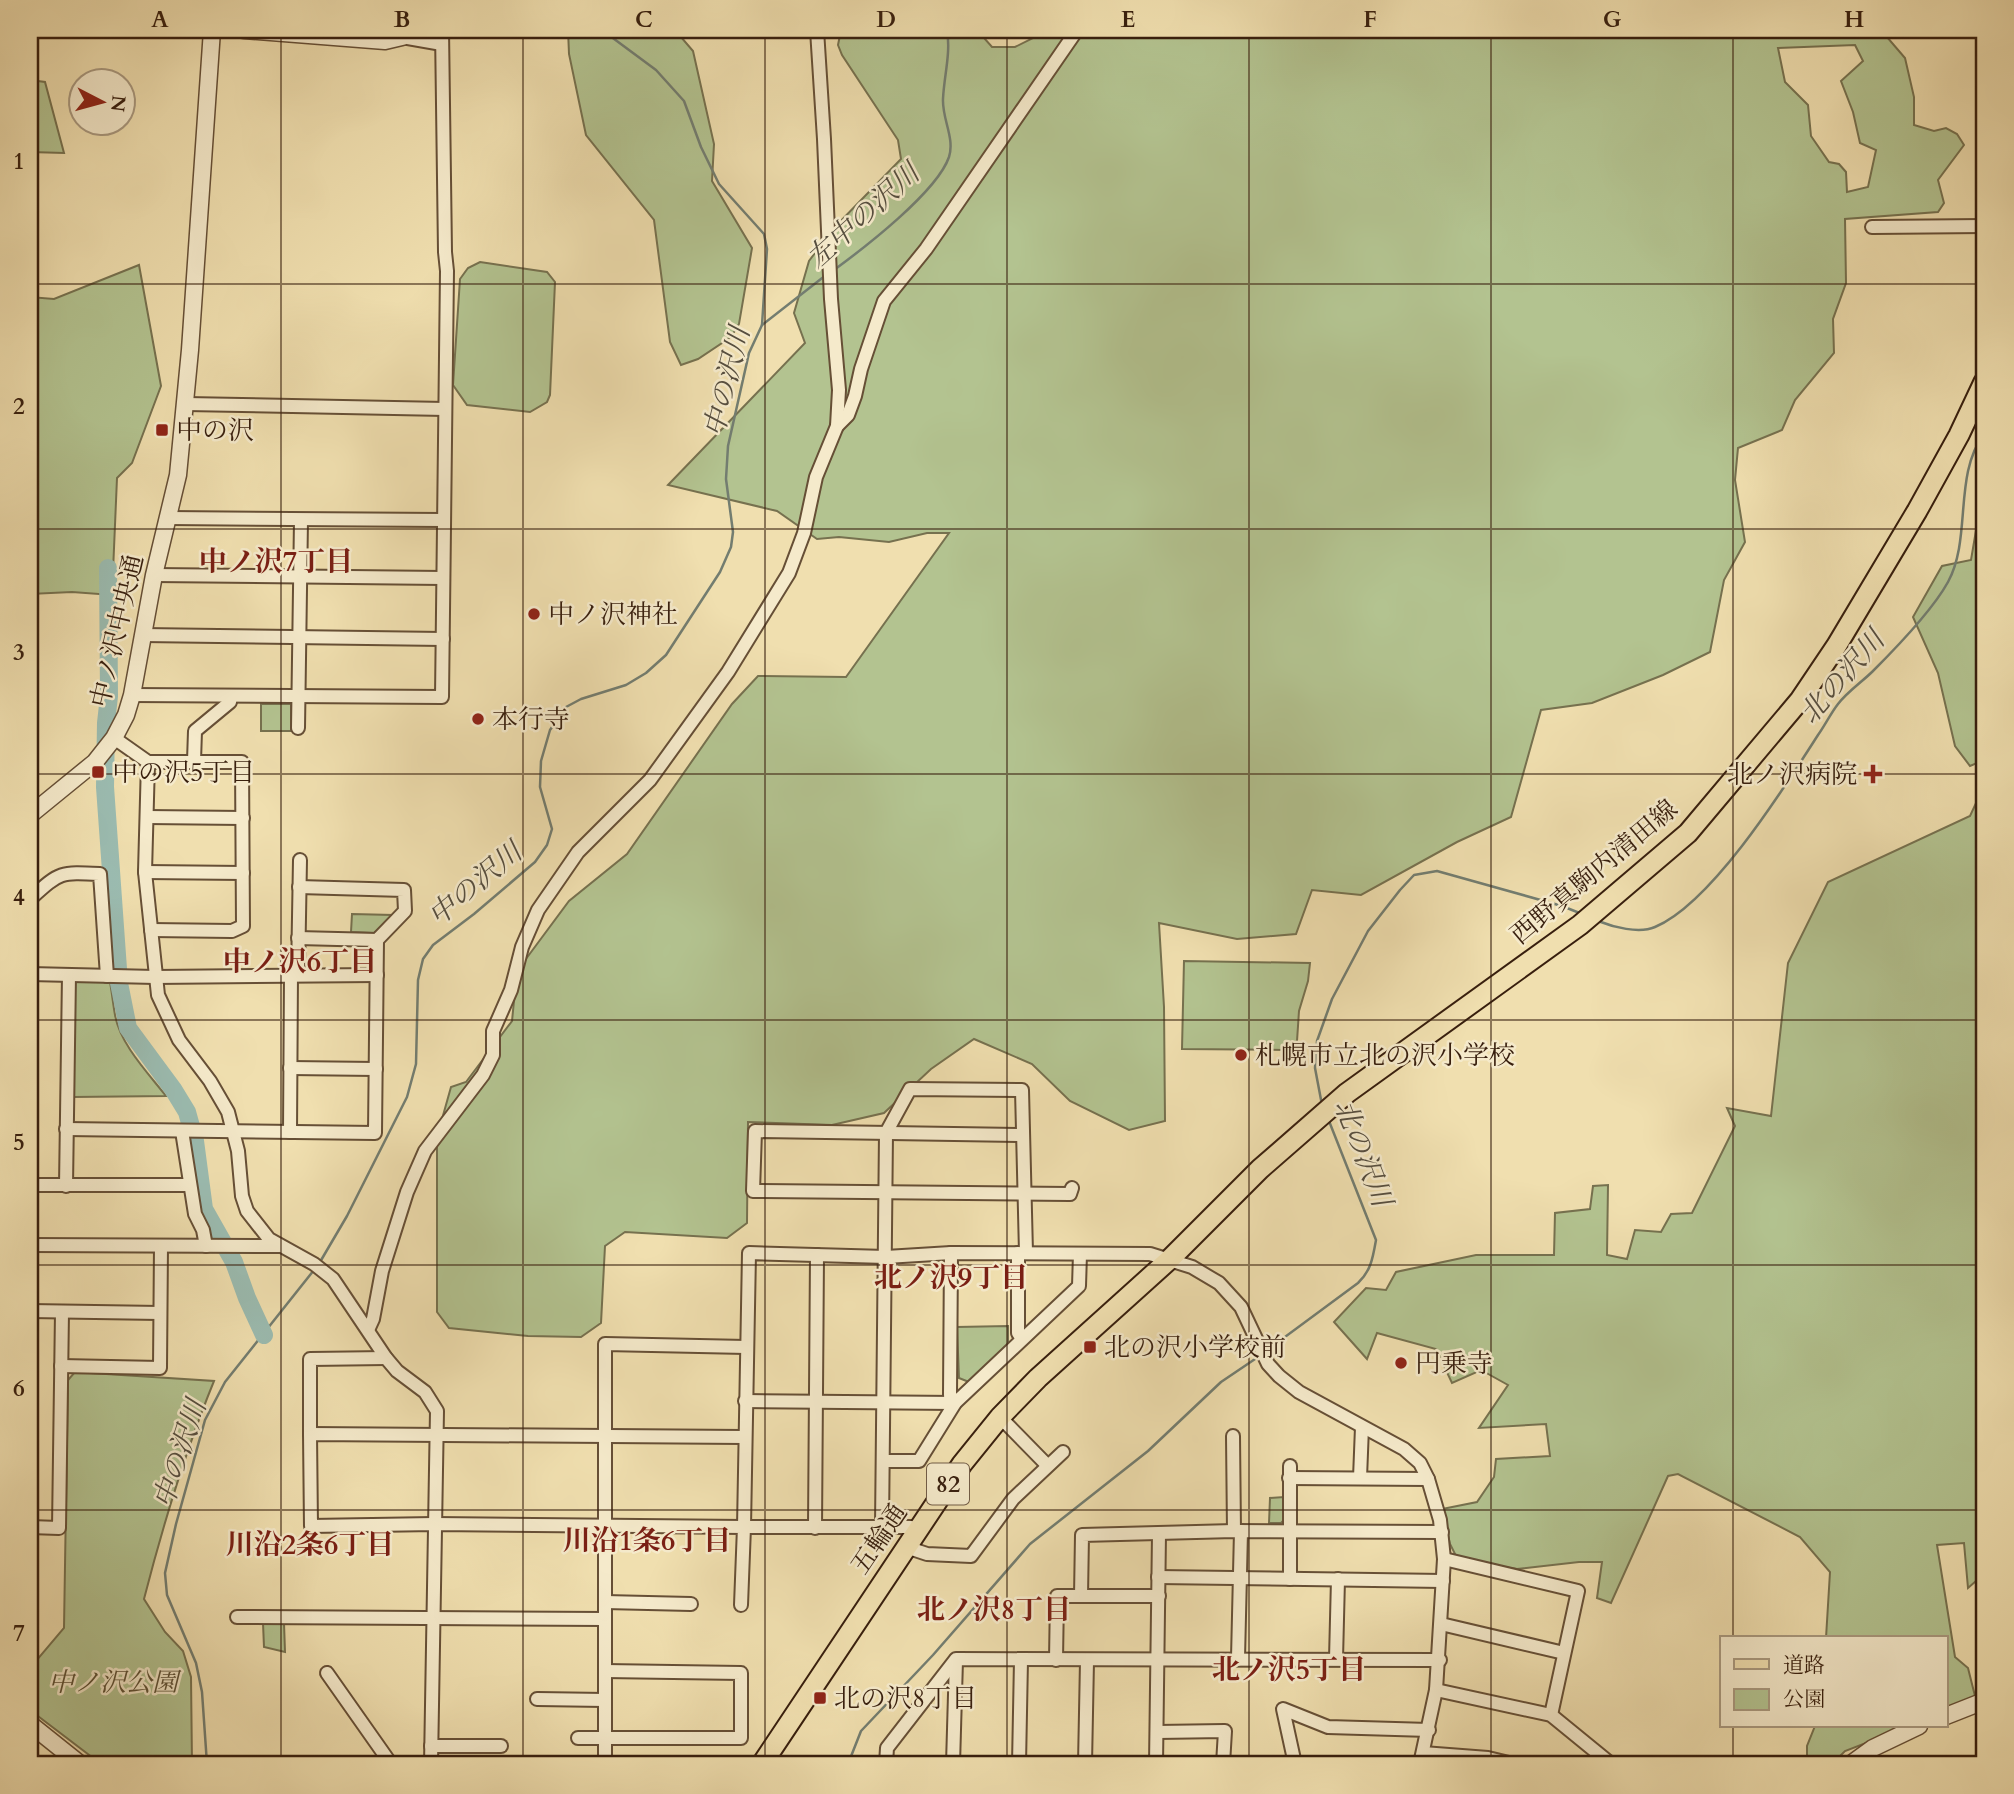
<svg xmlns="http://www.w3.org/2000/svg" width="2014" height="1794" viewBox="0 0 2014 1794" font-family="Cardo,'Noto Serif JP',serif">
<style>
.green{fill:#b3c390;stroke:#76714f;stroke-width:2;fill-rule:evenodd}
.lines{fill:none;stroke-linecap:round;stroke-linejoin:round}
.stream{stroke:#737d70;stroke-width:2.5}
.river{stroke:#9bbcb1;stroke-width:18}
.minor-casing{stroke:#664f36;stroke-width:16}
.tertiary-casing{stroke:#664f36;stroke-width:19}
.primary-casing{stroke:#381f0e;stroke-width:23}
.minor{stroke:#f5eacb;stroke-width:12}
.tertiary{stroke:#f5eacb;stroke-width:16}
.primary{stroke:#f0dfaf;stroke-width:19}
.grid{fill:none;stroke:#381f0e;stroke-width:2;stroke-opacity:0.55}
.poi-dot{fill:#8f2418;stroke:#f5eacb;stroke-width:2.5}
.labels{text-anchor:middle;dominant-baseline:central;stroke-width:5;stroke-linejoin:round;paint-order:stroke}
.shield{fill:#f5eacb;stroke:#715c47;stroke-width:2}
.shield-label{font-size:24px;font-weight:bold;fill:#381f0e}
.poi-label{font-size:26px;fill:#381f0e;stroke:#f5eacb;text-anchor:start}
.street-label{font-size:26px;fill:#381f0e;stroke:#f5eacb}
.park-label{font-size:26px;font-style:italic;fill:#5d5035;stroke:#f5eacb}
.water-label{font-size:28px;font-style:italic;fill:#564e3f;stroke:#f5eacb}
.neighbourhood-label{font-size:28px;font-weight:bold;fill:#7a1f14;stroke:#f5eacb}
.neatline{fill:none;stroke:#381f0e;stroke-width:2.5}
.grid-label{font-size:23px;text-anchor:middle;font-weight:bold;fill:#381f0e}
</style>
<rect width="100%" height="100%" fill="#f0dfaf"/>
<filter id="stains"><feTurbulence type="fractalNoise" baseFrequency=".00286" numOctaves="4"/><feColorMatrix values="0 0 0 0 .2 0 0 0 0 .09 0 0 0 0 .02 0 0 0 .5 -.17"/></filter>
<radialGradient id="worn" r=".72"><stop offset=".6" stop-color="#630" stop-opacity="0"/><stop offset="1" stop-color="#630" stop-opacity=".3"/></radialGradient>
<g class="green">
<path d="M568 30H675L693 51 714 144 712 181 752 248 739 324 731 337 698 359 681 365 670 342 654 220 586 135 569 54Z"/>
<path d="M841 30H977L992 47H1015L1049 30H1881L1905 58 1914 97V125L1934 131 1946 128 1957 134 1964 145 1938 180 1944 203 1938 212 1845 219 1846 283 1833 319 1834 353 1795 400 1782 430 1738 448 1735 480 1745 542 1724 580 1710 652 1663 675 1592 703 1541 710 1511 817 1457 842 1361 895 1312 890 1296 934 1237 939 1159 923 1164 1007 1165 1121 1129 1130 1070 1101 1032 1064 974 1039 931 1069 884 1113 832 1125 748 1122 747 1223 727 1238 625 1232 605 1246 601 1323 581 1337 528 1336 449 1328 437 1312V1137L451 1087 466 1082 512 1021 517 971 569 901 627 854 732 704 758 676 846 677 949 533H927L889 542 839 537 817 539 777 511 668 485 805 343 794 313 809 261 833 229 901 159 898 140 842 55 838 45ZM1855 45 1863 61 1841 81 1853 112 1860 143 1876 150 1868 187 1847 192 1846 172 1839 164 1829 162 1811 136 1808 105 1785 82 1778 48Z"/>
<path d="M30 80 45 82 64 153 30 152Z"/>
<path d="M480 262 547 272 555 282 550 395 547 402 530 412 467 405 453 385 460 279 468 268Z"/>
<path d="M139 265 161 386 132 463 117 478 112 595 72 592 30 594V297L54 299Z"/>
<path d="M1984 483V760L1970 766 1955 746 1938 673 1913 617 1942 566 1971 560Z"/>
<rect x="261" y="704" width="30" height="27"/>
<path d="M1984 786V1574L1968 1588 1964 1543 1937 1545 1955 1657 1968 1668 1976 1700 1946 1711V1638H1826L1830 1572 1800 1537 1678 1474 1668 1476 1611 1603 1597 1598 1602 1562H1579L1517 1569 1458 1560 1450 1544 1442 1509 1477 1502 1494 1477 1496 1459 1550 1456 1546 1424 1479 1428 1508 1385 1481 1370 1452 1383 1436 1349 1377 1333 1367 1359 1334 1322 1366 1288 1386 1290 1396 1272 1476 1255H1554L1555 1213 1590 1209 1593 1186 1608 1185 1607 1255 1627 1259 1635 1230 1661 1232 1671 1214 1692 1213 1735 1126 1727 1108 1771 1116 1788 963 1828 882 1970 816Z"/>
<path d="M352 914 392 915 374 933 351 932Z"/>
<path d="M1184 961 1310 963 1308 981 1299 1011 1297 1041 1285 1050 1182 1049Z"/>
<path d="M74 980 110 982C112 993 113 1004 115 1015 120 1044 148 1073 166 1096L73 1097Z"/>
<path d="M1008 1326V1345L969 1382 959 1378 957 1327Z"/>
<path d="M75 1372 214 1381C185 1452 163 1525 144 1599L165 1632 183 1651 191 1677 192 1764H101L30 1710V1668L64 1628 68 1380Z"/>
<path d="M1284 1497V1520L1281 1523H1269L1270 1498Z"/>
<path d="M263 1623H284L285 1652 264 1647Z"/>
<path d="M1815 1726H1910L1845 1751 1832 1764H1807V1746Z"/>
</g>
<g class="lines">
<g class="stream">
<path d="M834 270C864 248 937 192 949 157 955 138 942 119 943 99 944 76 951 53 947 30"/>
<path d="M762 325 826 275"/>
<path d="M1598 921C1613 927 1639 934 1655 927 1712 903 1784 788 1818 735 1825 725 1831 713 1838 704 1848 691 1862 682 1873 671 1897 647 1932 611 1948 582 1972 538 1953 475 1984 434"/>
<path d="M1322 1105 1315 1068 1317 1041 1332 999 1368 931 1400 890 1414 875 1437 871 1562 906 1582 914"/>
<path d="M320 1262 347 1216 407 1097 416 1064 418 980 423 959 433 945 474 914 535 862 547 845 552 829 540 787 541 761 550 730 566 707 581 699 626 685 646 673 666 655 720 572 731 547 733 532 726 479 728 446 749 353 762 325 767 249 764 234 719 184 701 147 684 101 656 70 602 30"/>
<path d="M1266 1351 1358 1283C1371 1271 1373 1257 1376 1240L1329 1121"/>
<path d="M207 1764 202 1692 196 1663 167 1595 165 1573 176 1524 205 1420 225 1382 314 1270"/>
<path d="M848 1764 861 1731 933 1655 1030 1544 1148 1451 1221 1382 1261 1355"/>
</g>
<path class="river" d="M108 568 109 696 106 723 105 787 119 983 128 1028 173 1089 187 1112 195 1141 204 1209 234 1262 247 1298 264 1335"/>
<g class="minor-casing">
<g id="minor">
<path d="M402 37 442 44"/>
<path d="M1872 227 1984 226"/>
<path d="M186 404 445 409"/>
<path d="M837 426 848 415 855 396 861 369 884 301 926 249 1077 30"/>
<path d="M168 518 443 520"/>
<path d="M154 575 443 578"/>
<path d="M143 635 443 639"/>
<path d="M132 695 442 697 447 271 445 252 442 30"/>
<path d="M298 728 301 520"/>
<path d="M114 738 148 762 145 872 158 995 179 1040 210 1081 228 1112 238 1151 242 1196 247 1211 269 1239 314 1264 333 1279 386 1358 397 1371 425 1392 437 1411 431 1764"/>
<path d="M194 761 195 731 230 702 231 696"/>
<path d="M148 762H242L243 926 232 931 151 930"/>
<path d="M147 817 243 818"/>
<path d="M145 872 243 873"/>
<path d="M30 899C60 872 59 872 100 874L107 976"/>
<path d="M298 938 377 940 405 911 404 890 299 887"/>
<path d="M30 974 155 977 377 975"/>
<path d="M298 974 300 860"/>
<path d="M290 1068 376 1069"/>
<path d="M66 1129 375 1133 377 940"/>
<path d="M182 1131 195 1214 203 1230 206 1246"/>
<path d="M290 1132 291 974"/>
<path d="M1023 1135 755 1131 753 1191 1070 1194 1072 1188"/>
<path d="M30 1185H190"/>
<path d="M66 1186 69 975"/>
<path d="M30 1245 279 1246"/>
<path d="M1018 1253V1333L1022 1339"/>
<path d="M30 1311 160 1313"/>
<path d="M368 1330 373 1319 382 1271 407 1192 425 1151 483 1075 493 1055V1031L511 990 522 947 538 910 578 852 650 780 728 672 789 573 804 533 816 477 837 426 839 390 831 299 824 139 817 30"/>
<path d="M61 1366 160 1368 161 1246"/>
<path d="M745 1401 955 1403 950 1395 951 1253"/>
<path d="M1000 1417 1047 1465"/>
<path d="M310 1434V1359L386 1358"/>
<path d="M1233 1436 1234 1531"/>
<path d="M883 1461H919L955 1403 1079 1286 1080 1254"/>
<path d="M1290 1466V1579"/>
<path d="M1289 1478 1428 1479"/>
<path d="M1360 1478 1362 1427"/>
<path d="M30 1527 59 1528 62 1312"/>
<path d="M882 1527 886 1133 910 1089 1022 1090 1026 1253"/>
<path d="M815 1528 817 1255"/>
<path d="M917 1531 911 1527H744L749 1253 886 1257 951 1253 1150 1254 1192 1267 1219 1283 1241 1307 1268 1364 1279 1376 1299 1392 1404 1449 1420 1463 1428 1479 1440 1520 1444 1559 1436 1690 1420 1764"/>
<path d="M906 1547 927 1554 971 1556 1013 1499 1063 1452"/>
<path d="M1444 1559 1578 1591 1551 1715"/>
<path d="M1158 1577 1443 1581"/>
<path d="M1081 1596 1082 1535 1234 1531 1442 1532"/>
<path d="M605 1602 691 1604"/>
<path d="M741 1605 744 1527 434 1524 311 1526 310 1434 744 1437"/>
<path d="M237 1617 605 1619"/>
<path d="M1441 1624 1564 1653"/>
<path d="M1238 1658 1241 1531"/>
<path d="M1336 1659 1338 1579"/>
<path d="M1056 1660 1057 1596H1159"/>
<path d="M327 1673 391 1764"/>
<path d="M1436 1690 1551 1715 1611 1764"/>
<path d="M537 1699 605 1700"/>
<path d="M1157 1732 1225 1731 1223 1764"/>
<path d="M578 1738H741V1673L605 1671"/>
<path d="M431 1746H501"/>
<path d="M1423 1753 1488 1758 1513 1764"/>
<path d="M605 1764V1344L746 1347"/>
<path d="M886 1764 887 1748 956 1659 1440 1660"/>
<path d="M953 1764 956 1660"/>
<path d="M1019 1764 1021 1660"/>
<path d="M1085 1764 1087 1661"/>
<path d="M1156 1764 1159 1534"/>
<path d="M1295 1764 1283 1709 1328 1727 1429 1730"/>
</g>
</g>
<g class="tertiary-casing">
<g id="tertiary">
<path d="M244 30 385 41 402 37 405 30"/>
<path d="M30 815 95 762 114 738 126 715 132 695 154 575 178 475 190 350 212 30"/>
<path d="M1946 1716 1984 1701"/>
<path d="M30 1724 80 1764"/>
<path d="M1851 1764 1873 1748 1919 1726"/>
</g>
</g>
<g class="primary-casing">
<path id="primary" d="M762 1764 962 1464 1000 1417 1038 1378 1170 1259 1260 1169 1347 1093 1580 925 1688 833 1800 700 1837 645 1917 511 1959 435 1984 382"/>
</g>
<use href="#minor" class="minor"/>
<use href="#tertiary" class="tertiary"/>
<use href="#primary" class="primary"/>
</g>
<path class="grid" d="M281 30V1764M523 30V1764M765 30V1764M1007 30V1764M1249 30V1764M1491 30V1764M1733 30V1638M30 284H1984M30 529H1984M30 774H1984M30 1020H1984M30 1265H1984M30 1510H1984M1733 1726V1764"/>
<g class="poi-dot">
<rect x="155" y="423" width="14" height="14" rx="3.5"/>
<circle cx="534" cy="614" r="7"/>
<circle cx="478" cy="719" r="7"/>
<rect x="91" y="765" width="14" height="14" rx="3.5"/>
<path d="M1869.5 763.5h7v7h7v7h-7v7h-7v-7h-7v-7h7z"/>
<circle cx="1241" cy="1055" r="7"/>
<rect x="1083" y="1340" width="14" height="14" rx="3.5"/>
<circle cx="1401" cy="1363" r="7"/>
<rect x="813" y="1691" width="14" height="14" rx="3.5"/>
</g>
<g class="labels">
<rect class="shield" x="927" y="1463.5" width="42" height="41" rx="5"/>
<g class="shield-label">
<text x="948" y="1484">82</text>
</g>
<g class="poi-label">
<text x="176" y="430">中の沢</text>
<text x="548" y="614">中ノ沢神社</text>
<text x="492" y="719">本行寺</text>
<text x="112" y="772">中の沢5丁目</text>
<text x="1857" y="774" text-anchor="end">北ノ沢病院</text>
<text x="1255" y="1055">札幌市立北の沢小学校</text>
<text x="1104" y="1347">北の沢小学校前</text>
<text x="1415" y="1363">円乗寺</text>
<text x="834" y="1698">北の沢8丁目</text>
</g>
<g class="street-label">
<text transform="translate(117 631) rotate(-77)">中ノ沢中央通</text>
<text transform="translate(1594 872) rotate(-40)">西野真駒内清田線</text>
<text transform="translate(879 1539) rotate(-56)">五輪通</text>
</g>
<g class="park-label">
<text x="113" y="1682">中ノ沢公園</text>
</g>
<g class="water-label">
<text transform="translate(863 216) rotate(-42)">左中の沢川</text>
<text transform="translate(727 382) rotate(-76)">中の沢川</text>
<text transform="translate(1842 677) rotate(-49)">北の沢川</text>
<text transform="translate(475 884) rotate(-40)">中の沢川</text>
<text transform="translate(1363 1153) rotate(69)">北の沢川</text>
<text transform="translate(180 1454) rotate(-72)">中の沢川</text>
</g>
<g class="neighbourhood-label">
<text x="276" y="562">中ノ沢7丁目</text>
<text x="300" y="962">中ノ沢6丁目</text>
<text x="951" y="1278">北ノ沢9丁目</text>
<text x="647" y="1541">川沿1条6丁目</text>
<text x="310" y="1545">川沿2条6丁目</text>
<text x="994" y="1610">北ノ沢8丁目</text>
<text x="1289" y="1670">北ノ沢5丁目</text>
</g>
</g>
<rect width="2014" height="1794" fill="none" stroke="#f0dfaf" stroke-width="77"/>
<rect x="1720" y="1636" width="228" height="91" fill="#f5eacb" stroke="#a9997f" stroke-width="2"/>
<rect x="1734" y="1659" width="35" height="10" fill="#f0dfaf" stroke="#a9997f" stroke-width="2"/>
<text x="1783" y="1672" font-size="21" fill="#381f0e">道路</text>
<rect x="1734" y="1689" width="35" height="21" fill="#b3c390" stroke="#a9997f" stroke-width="2"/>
<text x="1783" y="1706" font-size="21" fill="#381f0e">公園</text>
<g transform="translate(102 102) rotate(96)"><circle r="33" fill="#f5eacb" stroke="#a9997f" stroke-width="2"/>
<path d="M0-5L12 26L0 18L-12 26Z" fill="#8f2418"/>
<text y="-10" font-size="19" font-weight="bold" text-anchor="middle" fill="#381f0e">N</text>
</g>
<rect x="38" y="38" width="1938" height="1718" class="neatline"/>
<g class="grid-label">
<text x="160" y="27">A</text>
<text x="402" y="27">B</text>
<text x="644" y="27">C</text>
<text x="886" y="27">D</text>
<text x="1128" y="27">E</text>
<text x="1370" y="27">F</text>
<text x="1612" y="27">G</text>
<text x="1854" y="27">H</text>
<text x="19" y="169">1</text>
<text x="19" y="414">2</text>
<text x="19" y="660">3</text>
<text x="19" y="905">4</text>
<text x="19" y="1150">5</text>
<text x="19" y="1396">6</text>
<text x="19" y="1641">7</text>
</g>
<rect width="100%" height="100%" filter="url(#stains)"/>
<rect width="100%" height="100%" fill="url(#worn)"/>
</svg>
